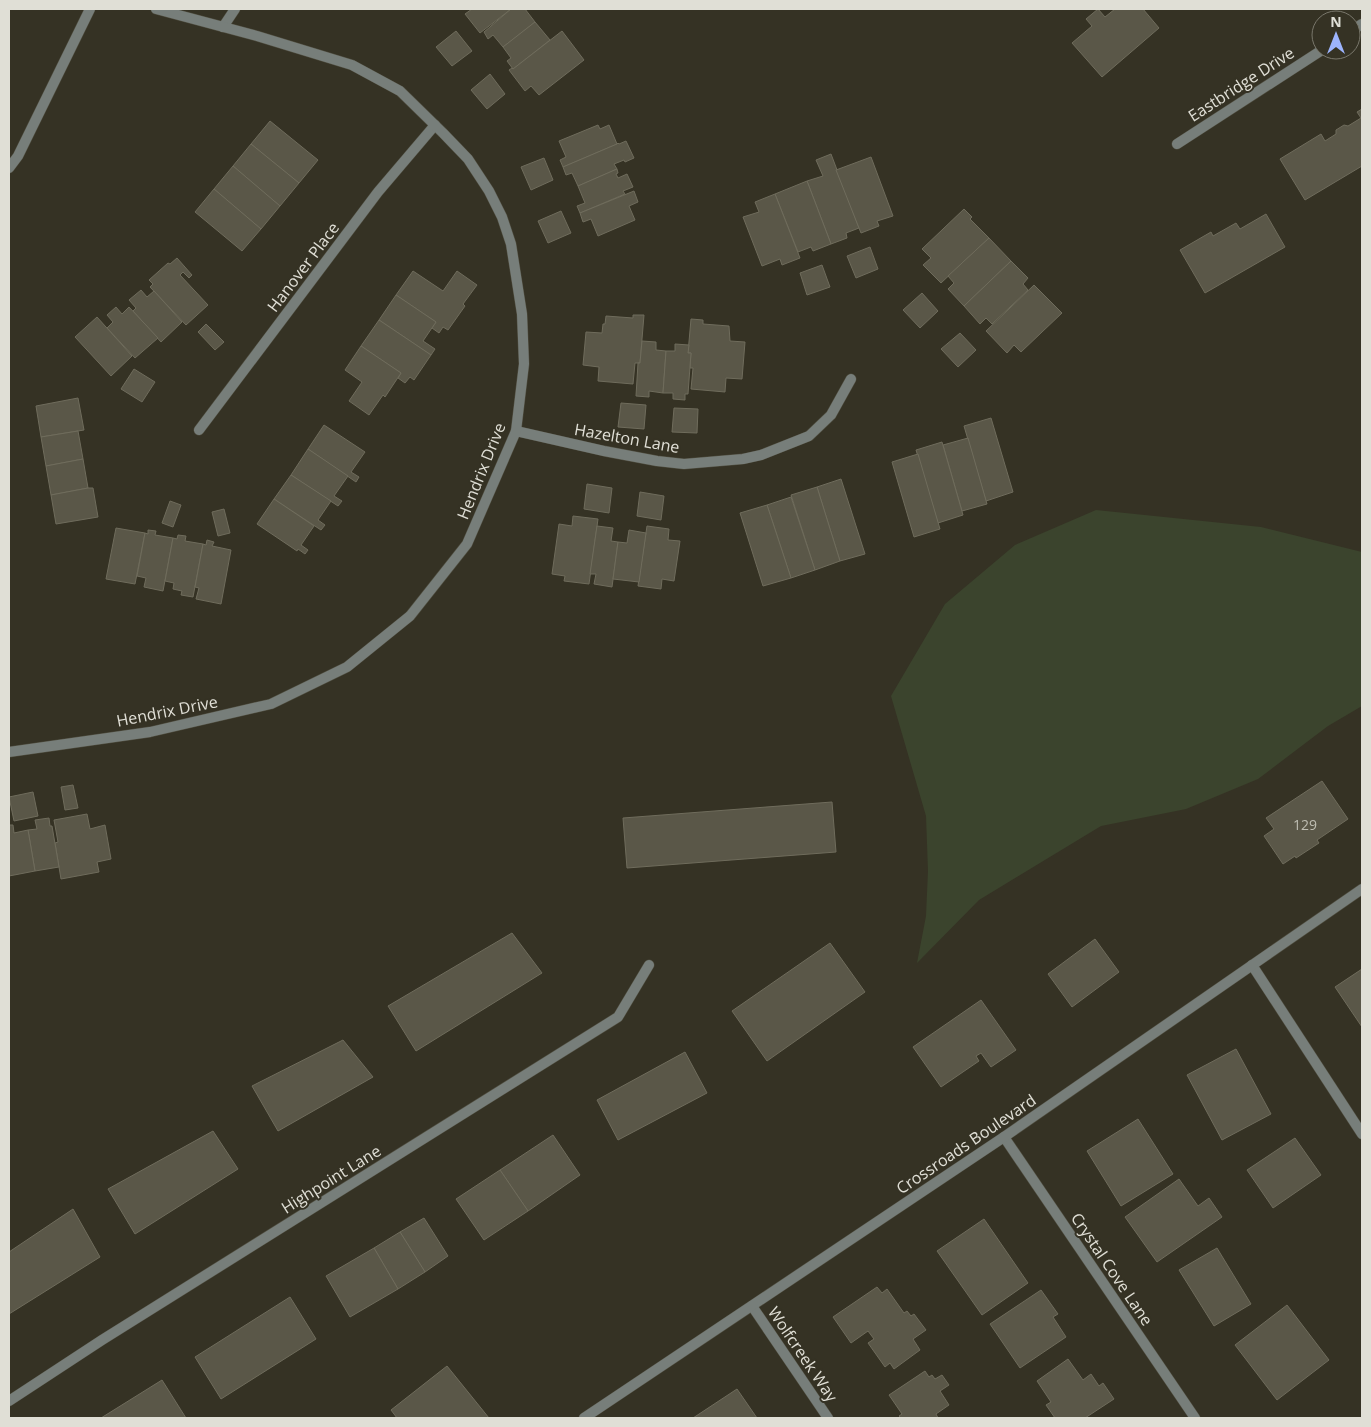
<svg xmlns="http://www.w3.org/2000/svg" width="1371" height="1427" viewBox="0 0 1371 1427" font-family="'Open Sans',sans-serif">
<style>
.green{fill:#3b442d}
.building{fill:#5a5748;stroke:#6f6c5c}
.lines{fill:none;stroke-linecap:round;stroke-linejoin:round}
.minor-casing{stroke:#504e40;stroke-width:11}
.minor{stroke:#777e7a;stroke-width:10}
.labels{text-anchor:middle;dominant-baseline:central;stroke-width:4;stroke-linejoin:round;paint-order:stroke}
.number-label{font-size:14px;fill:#bebdb2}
.street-label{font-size:16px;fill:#e0dfd6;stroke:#353224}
</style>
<rect width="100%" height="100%" fill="#353224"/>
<path class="green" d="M1096 510 1261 527 1362 552V706L1328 726 1258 779 1186 809 1101 826 979 900 917 963 926 916 928 871 926 816 891 696 945 604 1015 545Z"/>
<g class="building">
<path d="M472 9H511L480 33 465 14Z"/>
<path d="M511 9H525L535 22 503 47 493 35 488 39 484 32Z"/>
<path d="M1098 9 1105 17 1115 9H1143L1159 28 1102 77 1072 43 1092 26 1086 19Z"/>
<path d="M535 22 550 40 513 69 507 61 511 58 503 47Z"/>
<path d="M456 31 472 51 452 66 436 47Z"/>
<path d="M562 31 584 60 539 95 531 86 525 91 509 70 512 68 513 69Z"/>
<path d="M490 74 505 94 487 109 471 90Z"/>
<path d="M1362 109V166L1305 200 1280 159 1321 134 1325 141 1336 134V130L1344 125 1348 126 1361 118 1357 112Z"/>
<path d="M270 121 318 160 299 183 251 144Z"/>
<path d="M598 125 600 129 609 125 617 144 563 167 560 160 566 157 559 141Z"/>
<path d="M626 141 634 158 625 162 624 160 614 164 617 169 578 186 572 173 566 175 563 167 617 144 618 143 619 144Z"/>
<path d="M251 144 299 183 280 206 233 166Z"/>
<path d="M831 154 859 228 846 233 847 238 831 244 807 181 823 176 816 160Z"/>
<path d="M871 157 893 216 877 221 879 226 861 233 836 170Z"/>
<path d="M544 158 553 180 531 190 521 167Z"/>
<path d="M233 166 280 206 261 229 214 189Z"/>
<path d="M617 169 618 173 616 174 618 178 627 174 633 187 623 191 625 194 580 213 577 206 585 203 578 186Z"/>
<path d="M807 181 831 244 813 251 811 247 798 252 775 194Z"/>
<path d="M214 189 261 229 242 251 195 212Z"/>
<path d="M634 191 638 202 629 206 635 220 598 236 591 219 583 222 580 213Z"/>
<path d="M775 194 800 258 782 265 780 259 762 266 743 217 759 212 755 202Z"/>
<path d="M964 209 972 217 970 219 989 238 941 283 923 265 931 258 922 249Z"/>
<path d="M561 211 571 233 548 243 538 221Z"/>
<path d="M1266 214 1285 247 1205 293 1180 250 1211 232 1213 236 1236 223 1240 229Z"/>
<path d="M989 238 1011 261 964 306 948 289 954 283 948 276Z"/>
<path d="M870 247 878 269 856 278 847 256Z"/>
<path d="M177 258 192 275 189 278 183 272 180 275 208 305 186 325 150 287 153 284 149 280 168 263 170 264Z"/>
<path d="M1011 261 1028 278 1023 284 1028 290 992 324 986 318 980 324 964 306Z"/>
<path d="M822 265 830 287 807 295 800 273Z"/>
<path d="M413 271 443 291 457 271 477 285 463 304 465 306 448 330 443 327 439 333 432 328 436 322 396 295Z"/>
<path d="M1034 285 1062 313 1021 352 1014 345 1007 353 986 331Z"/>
<path d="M141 290 147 297 154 291 182 322 161 342 133 311 136 308 129 300Z"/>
<path d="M922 293 938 311 920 328 903 310Z"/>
<path d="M396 295 436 322 423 341 435 349 431 355 379 320Z"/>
<path d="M116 307 122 314 129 307 158 338 135 358 107 328 113 322 107 315Z"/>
<path d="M633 315H644L640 363H635L633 384 598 381 599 367 583 365 586 332 602 333 603 324H605L606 316 633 318Z"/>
<path d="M97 317 132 356 111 376 75 337Z"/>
<path d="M691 319 703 320V324L729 326 730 341 745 342 742 379 726 378 725 392 691 389 693 368H690L691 353H688Z"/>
<path d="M379 320 431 355 414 380 410 377 405 383 398 378 401 373 361 346Z"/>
<path d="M206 324 224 342 215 350 198 332Z"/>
<path d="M960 333 976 350 958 367 941 349Z"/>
<path d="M642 341 656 342V350L666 351 663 393 649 391V397L636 396 638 363H640Z"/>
<path d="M675 344 689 345 688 353H691L688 394H685V400L673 399V393H663L666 351H675Z"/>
<path d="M361 346 401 373 385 397 383 395 369 415 349 401 362 382 345 370Z"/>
<path d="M134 369 155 382 142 402 121 389Z"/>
<path d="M78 398 84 430 41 437 36 406Z"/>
<path d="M621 403 646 405 644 429 618 427Z"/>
<path d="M674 408 698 409 697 433 672 432Z"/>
<path d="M991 418 1013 492 986 501 964 426Z"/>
<path d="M324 425 365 452 351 472 359 477 356 482 308 449Z"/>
<path d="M78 431 83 459 46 466 41 437Z"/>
<path d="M968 438 987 504 962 511 943 445Z"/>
<path d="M942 442 963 515 938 523 916 450Z"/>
<path d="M308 449 348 476 334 496 342 501 338 506 291 475Z"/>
<path d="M918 454 940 529 914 537 892 462Z"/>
<path d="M83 459 88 488 51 495 46 466Z"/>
<path d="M291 475 331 501 318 520 325 525 321 530 274 499Z"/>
<path d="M841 479 865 554 840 561 817 487Z"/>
<path d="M587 484 612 488 609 513 584 509Z"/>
<path d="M817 487 840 561 815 570 791 495Z"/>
<path d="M88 488H93L98 517 56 524 51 495Z"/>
<path d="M640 492 664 496 661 520 637 516Z"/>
<path d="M791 497 815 570 791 578 767 505Z"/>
<path d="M274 499 314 526 301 545 308 550 305 554 298 549 297 551 257 524Z"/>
<path d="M170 501 181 505 173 527 162 523Z"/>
<path d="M767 505 791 578 763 586 740 513Z"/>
<path d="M224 509 230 533 218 536 212 512Z"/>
<path d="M573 516 598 519 589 584 564 581 565 576 552 574 559 524 572 526Z"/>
<path d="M597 526 613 528 611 541 618 542 612 587 594 584 596 574H590Z"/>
<path d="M647 526 669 529 668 540 680 541 674 581 662 579 661 589 638 586Z"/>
<path d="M116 528 145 533 135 584 106 579Z"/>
<path d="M148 530 156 531 155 535 173 538 163 591 144 587 146 578 137 576 145 533 148 534Z"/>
<path d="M629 530 646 533 639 582 613 579 618 542 627 543Z"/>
<path d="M178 535 186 536 185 541 203 544 193 597 181 595 182 591 173 589 174 583 165 581 173 538 177 539Z"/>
<path d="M207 540 214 542 212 546 231 550 221 604 196 599 199 588 195 587 203 544 206 545Z"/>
<path d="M1322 781 1348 819 1317 840 1319 843 1296 858 1295 856 1283 864 1264 836 1274 829 1266 818Z"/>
<path d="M73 785 78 808 65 810 61 787Z"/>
<path d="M33 792 38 816 14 821 9 797Z"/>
<path d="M832 802 836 852 627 868 623 818Z"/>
<path d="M87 814 90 829 105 825 111 859 97 862 99 872 61 879 55 843 58 842 54 820Z"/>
<path d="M49 818 50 826H52L59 867 35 871 28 830 37 829 35 820Z"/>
<path d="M9 825H13L14 833 28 830 35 871 9 876Z"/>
<path d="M512 933 542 973 416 1051 388 1006Z"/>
<path d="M1095 939 1119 972 1072 1007 1048 974Z"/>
<path d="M830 943 865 992 767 1061 732 1011Z"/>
<path d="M1362 969V1027L1335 987Z"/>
<path d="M981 1000 1016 1050 991 1067 981 1053 976 1056 979 1061 941 1087 913 1047Z"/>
<path d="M343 1040 373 1077 278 1131 252 1086Z"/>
<path d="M1236 1049 1271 1114 1222 1140 1187 1075Z"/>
<path d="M685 1052 707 1093 618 1140 597 1100Z"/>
<path d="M1138 1119 1173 1174 1121 1206 1087 1151Z"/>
<path d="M213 1131 238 1169 135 1234 108 1189Z"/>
<path d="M553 1135 580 1175 528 1211 500 1170Z"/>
<path d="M1295 1138 1321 1175 1273 1208 1247 1170Z"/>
<path d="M500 1170 528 1211 484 1240 456 1199Z"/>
<path d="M1179 1179 1198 1206 1209 1198 1222 1217 1157 1262 1125 1217Z"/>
<path d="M73 1209 100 1257 9 1314V1252Z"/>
<path d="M424 1218 448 1256 425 1272 400 1232Z"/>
<path d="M984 1219 1028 1283 982 1315 937 1251Z"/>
<path d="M400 1232 425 1272 398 1289 374 1248Z"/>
<path d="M374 1248 398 1289 350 1317 326 1276Z"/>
<path d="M1217 1248 1251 1304 1214 1326 1179 1270Z"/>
<path d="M877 1287 882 1293 887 1289 904 1313 907 1311 911 1316 914 1314 926 1330 913 1339 920 1350 894 1369 890 1363 885 1367 868 1343 874 1339 868 1331 851 1343 833 1317Z"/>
<path d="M1041 1290 1058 1314 1053 1317 1066 1337 1020 1368 990 1324Z"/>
<path d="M290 1297 316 1339 221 1399 195 1357Z"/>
<path d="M1287 1305 1329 1360 1277 1400 1235 1345Z"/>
<path d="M1068 1359 1083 1380 1091 1374 1099 1386 1103 1383 1114 1399 1085 1418H1055L1046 1405 1051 1402 1037 1381Z"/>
<path d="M447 1366 489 1418H397L391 1410Z"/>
<path d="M925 1371 929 1377 932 1375 935 1379 942 1375 949 1385 940 1391 949 1405 936 1414 938 1418H901L899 1416 902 1414 889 1395Z"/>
<path d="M162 1380 186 1418H101Z"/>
<path d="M737 1389 757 1418H693Z"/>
</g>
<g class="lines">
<g class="minor-casing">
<g id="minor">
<path d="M223 27 235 9"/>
<path d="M1351 31 1362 24"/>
<path d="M1177 144 1322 50"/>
<path d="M9 168 18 156 90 9"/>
<path d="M199 430 378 192 435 125"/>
<path d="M516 431 604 451 657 461 684 464 743 459 761 455 809 436 831 415 851 379"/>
<path d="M9 752 150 732 271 704 347 667 410 616 467 544 516 431 524 364 522 314 511 244 502 217 489 191 468 159 443 133 400 91 352 65 257 36 156 9"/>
<path d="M1252 965 1362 1134"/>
<path d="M1004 1137 1195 1418"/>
<path d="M752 1306 828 1418"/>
<path d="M9 1401 102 1340 618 1017 649 965"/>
<path d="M584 1418 1004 1137 1362 889"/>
</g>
</g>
<use href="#minor" class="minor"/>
</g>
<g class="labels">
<g class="number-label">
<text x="1305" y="824">129</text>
</g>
<g class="street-label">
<text transform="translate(1241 84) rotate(-33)">Eastbridge Drive</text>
<text transform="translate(303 267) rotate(-53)">Hanover Place</text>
<text transform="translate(627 438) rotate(10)">Hazelton Lane</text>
<text transform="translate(481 471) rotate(-68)">Hendrix Drive</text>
<text transform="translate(167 711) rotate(-11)">Hendrix Drive</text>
<text transform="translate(966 1144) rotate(-34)">Crossroads Boulevard</text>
<text transform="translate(331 1179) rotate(-32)">Highpoint Lane</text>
<text transform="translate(1112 1269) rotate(56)">Crystal Cove Lane</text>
<text transform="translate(803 1354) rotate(56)">Wolfcreek Way</text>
</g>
</g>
<rect width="1371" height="1427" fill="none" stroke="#e0dfd6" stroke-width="20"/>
<g transform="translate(1336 35)"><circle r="24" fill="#353224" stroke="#79776b"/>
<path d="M0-4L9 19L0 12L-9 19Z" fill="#9db4fd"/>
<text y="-8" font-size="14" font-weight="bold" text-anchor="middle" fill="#e0dfd6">N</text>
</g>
</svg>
